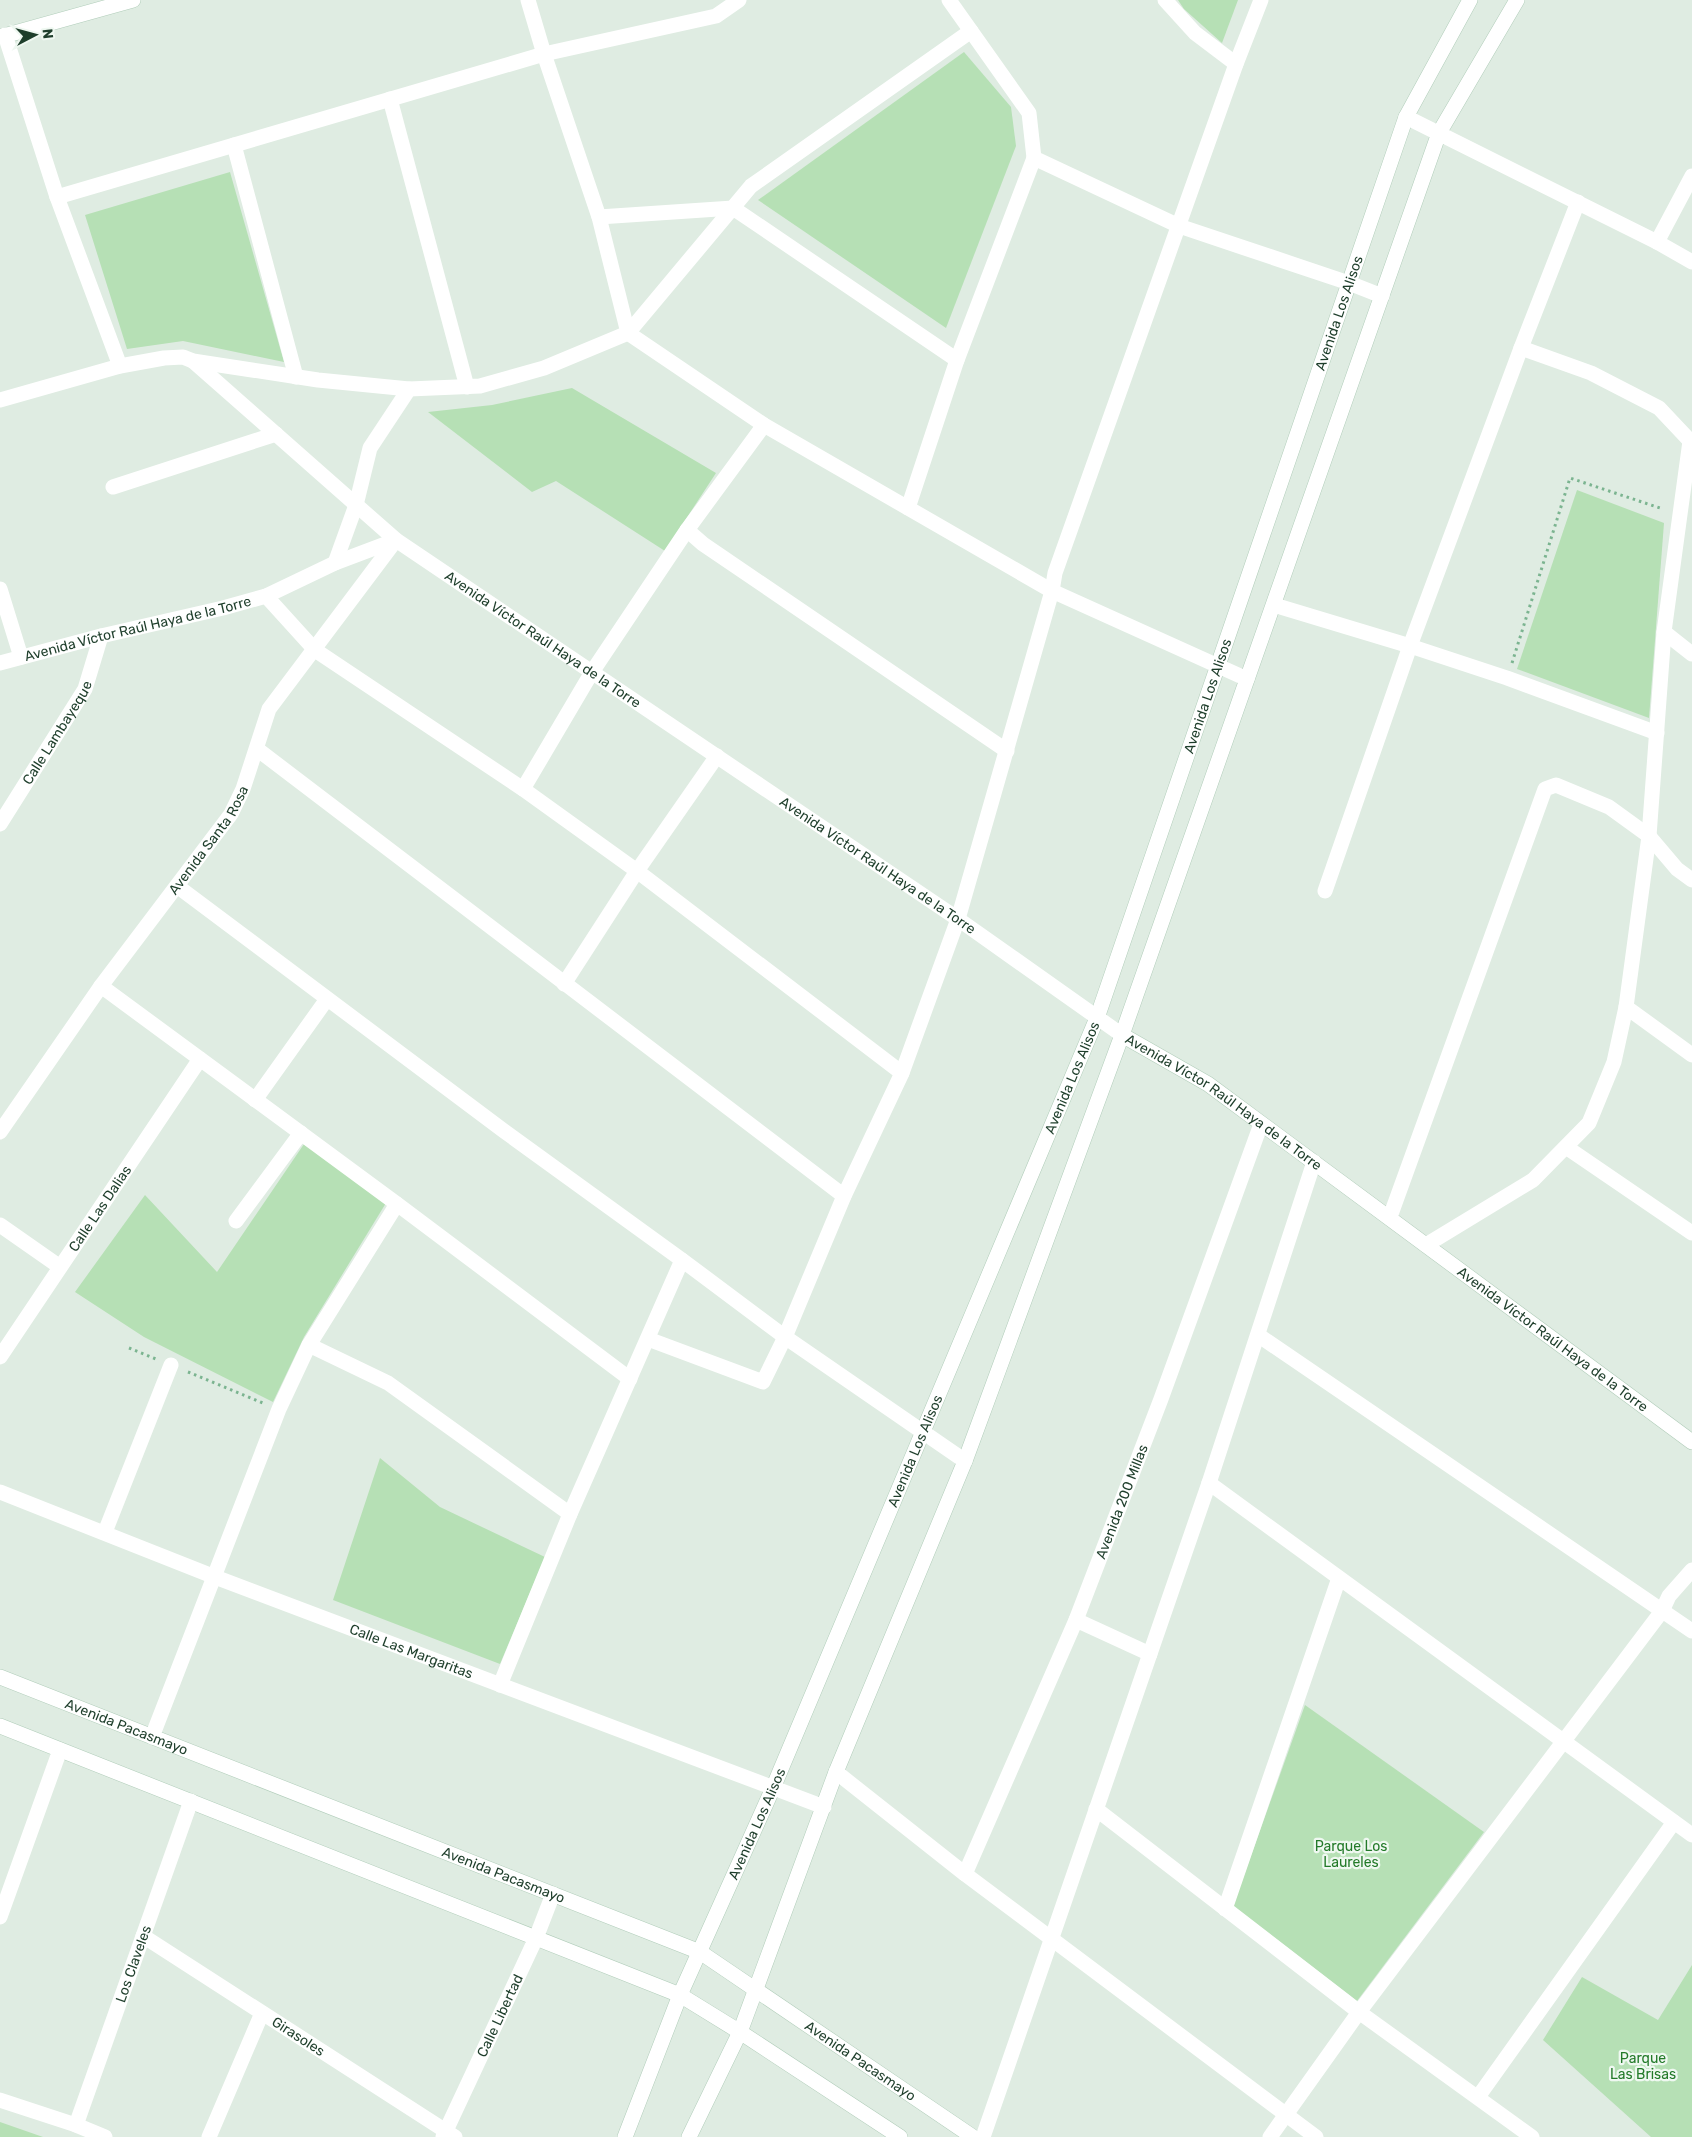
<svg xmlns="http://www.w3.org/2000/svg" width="1692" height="2137" viewBox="0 0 1692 2137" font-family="Rubik,sans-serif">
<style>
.green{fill:#b6e0b5}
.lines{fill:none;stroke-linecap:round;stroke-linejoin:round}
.secondary-casing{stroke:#b1cdba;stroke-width:16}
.path{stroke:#7bb490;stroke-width:3;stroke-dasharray:2.5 4;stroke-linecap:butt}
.street{stroke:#fff;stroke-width:15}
.secondary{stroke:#fff;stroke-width:15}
.labels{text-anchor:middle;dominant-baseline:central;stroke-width:4.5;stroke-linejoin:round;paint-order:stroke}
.street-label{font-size:14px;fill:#1e3e2b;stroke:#eff8f1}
.park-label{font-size:14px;fill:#237a29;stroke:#eff8f1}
</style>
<rect width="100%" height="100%" fill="#dfece2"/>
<g class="green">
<path d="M1178 0H1238L1222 43 1184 9Z"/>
<path d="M964 52 1011 107 1016 146 946 328 758 200Z"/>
<path d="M230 172 284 362 183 341 127 349 85 215Z"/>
<path d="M572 388 716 473 665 551 556 481 532 492 428 412 492 405Z"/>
<path d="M1577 490 1664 523 1649 718 1517 669Z"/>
<path d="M304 1144 386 1203 304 1337 273 1402 144 1337 75 1292 145 1195 217 1272Z"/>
<path d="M380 1458 440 1507 545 1557 500 1664 333 1600Z"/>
<path d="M1305 1705 1484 1832 1357 2001 1233 1906Z"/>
<path d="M1692 1965V2137H1651L1543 2040 1582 1977 1658 2020Z"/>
<path d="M0 2122 43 2137H0Z"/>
</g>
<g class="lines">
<g class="secondary-casing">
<g id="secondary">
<path d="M0 37 133 0"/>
<path id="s11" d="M1122 1035 1208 1084 1692 1442"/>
<path id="s12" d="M0 1677 700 1952 973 2137"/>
<path d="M0 1726 680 1995 740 2032 900 2137"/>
<path id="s13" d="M625 2137 680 1995 773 1788 1097 1018 1406 117 1470 0"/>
<path d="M689 2137 740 2032 836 1772 965 1461 1122 1035 1439 133 1517 0"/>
</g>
</g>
<g class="path">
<path d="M1512 663 1570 478 1663 509"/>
<path d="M129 1348 156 1359"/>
<path d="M188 1372 263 1403"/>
</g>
<g class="street">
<path d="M528 0 544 54 599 217 628 333 764 425 1052 591 1247 679"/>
<path d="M949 0 1029 113 1034 158 1179 226 1349 283 1382 296"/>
<path d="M1165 0 1195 33 1236 64"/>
<path d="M5 35 57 197 120 366"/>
<path d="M390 99 467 387"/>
<path d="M1406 117 1657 242 1692 262"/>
<path d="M234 145 296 377"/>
<path d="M57 197 544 54 716 16 739 0"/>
<path d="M599 217 733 208 957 360"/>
<path d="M1657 242 1692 176"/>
<path d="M1521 348 1591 373 1659 408 1692 443"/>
<path id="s1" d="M193 361 396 540 958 919 1122 1035"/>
<path d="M0 400 120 366 164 358 183 357 193 361 318 380 409 389 480 386 544 368 628 333 751 186 971 31"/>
<path d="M113 487 276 434"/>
<path d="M908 508 957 360 1034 158"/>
<path d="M687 530 703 544 1007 751"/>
<path d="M335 563 356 505 370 448 409 389"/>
<path d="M0 589 21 657"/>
<path d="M266 596 315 650 523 789 637 871 902 1073"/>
<path d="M1274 605 1410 646 1507 678 1657 733"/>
<path d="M1664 632 1692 654"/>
<path id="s2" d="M0 663 101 636 223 608 266 596 335 563 396 540"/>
<path d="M257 749 844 1196"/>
<path d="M523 789 592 672 687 530 764 425"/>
<path id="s3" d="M0 824 85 689 101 636"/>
<path d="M177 886 504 1131 682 1260 785 1337 965 1461"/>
<path d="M1325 891 1410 646 1521 348 1578 202"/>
<path d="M564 984 637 871 717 756"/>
<path d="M101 986 397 1204 630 1379"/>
<path d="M1626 1007 1692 1055"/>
<path d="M255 1100 327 999"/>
<path id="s4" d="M0 1132 101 986 231 814 243 789 269 709 396 540"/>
<path d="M1566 1147 1692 1233"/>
<path d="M1390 1217 1545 789 1556 785 1609 807 1649 836 1677 869 1692 880"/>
<path d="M236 1221 301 1133"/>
<path d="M0 1225 60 1267"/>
<path d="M1426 1245 1533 1180 1589 1123 1614 1062 1626 1007 1649 836 1664 632 1690 441"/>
<path d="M1258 1335 1692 1631"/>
<path d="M648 1339 763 1382 785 1337 844 1196 902 1073 958 919 1052 591 1055 573 1236 64 1261 0"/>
<path d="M309 1345 388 1383 570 1514"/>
<path id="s5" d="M0 1357 200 1059"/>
<path d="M1209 1483 1692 1835"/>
<path id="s6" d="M0 1492 215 1577 824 1807"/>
<path d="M105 1532 171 1365"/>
<path d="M1076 1620 1150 1654"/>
<path d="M500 1685 570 1514 682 1260"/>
<path d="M152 1737 279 1409 309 1345 397 1204"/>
<path d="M836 1772 965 1874 1316 2137"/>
<path d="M1096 1809 1359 2012 1532 2137"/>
<path id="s7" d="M965 1874 1076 1620 1161 1399 1261 1124"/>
<path d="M1225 1909 1339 1578"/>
<path d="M0 1917 60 1750"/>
<path id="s8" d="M143 1936 455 2137"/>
<path d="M1478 2097 1674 1822"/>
<path d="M0 2100 76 2125 105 2137"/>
<path id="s9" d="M76 2125 191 1801"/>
<path d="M209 2137 262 2013"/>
<path id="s10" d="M443 2137 536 1938 553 1894"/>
<path d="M983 2137 1209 1483 1314 1162"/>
<path d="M1270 2137 1359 2012 1662 1611 1669 1596 1692 1570"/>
</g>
<use href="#secondary" class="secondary"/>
</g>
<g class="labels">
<g class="street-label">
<text stroke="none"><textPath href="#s13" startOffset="1960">Avenida Los Alisos</textPath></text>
<text stroke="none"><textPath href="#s2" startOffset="142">Avenida Víctor Raúl Haya de la Torre</textPath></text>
<text stroke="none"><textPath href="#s1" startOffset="448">Avenida Víctor Raúl Haya de la Torre</textPath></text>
<text stroke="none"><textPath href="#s13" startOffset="1555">Avenida Los Alisos</textPath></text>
<text stroke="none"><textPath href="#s3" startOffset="108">Calle Lambayeque</textPath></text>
<text stroke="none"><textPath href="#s4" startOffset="359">Avenida Santa Rosa</textPath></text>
<text stroke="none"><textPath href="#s1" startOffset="852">Avenida Víctor Raúl Haya de la Torre</textPath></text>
<text stroke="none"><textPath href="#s13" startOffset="1150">Avenida Los Alisos</textPath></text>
<text stroke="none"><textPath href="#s11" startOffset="122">Avenida Víctor Raúl Haya de la Torre</textPath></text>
<text stroke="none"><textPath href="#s5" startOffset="179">Calle Las Dalias</textPath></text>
<text stroke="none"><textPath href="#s11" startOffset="528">Avenida Víctor Raúl Haya de la Torre</textPath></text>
<text stroke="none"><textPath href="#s13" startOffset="745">Avenida Los Alisos</textPath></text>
<text stroke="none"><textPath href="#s7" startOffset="404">Avenida 200 Millas</textPath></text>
<text stroke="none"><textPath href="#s6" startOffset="441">Calle Las Margaritas</textPath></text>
<text stroke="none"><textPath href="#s12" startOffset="136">Avenida Pacasmayo</textPath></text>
<text stroke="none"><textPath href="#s13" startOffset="340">Avenida Los Alisos</textPath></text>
<text stroke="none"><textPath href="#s12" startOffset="541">Avenida Pacasmayo</textPath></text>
<text stroke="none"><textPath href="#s9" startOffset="171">Los Claveles</textPath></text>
<text stroke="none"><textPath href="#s10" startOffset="134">Calle Libertad</textPath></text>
<text stroke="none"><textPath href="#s8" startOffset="185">Girasoles</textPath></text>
<text stroke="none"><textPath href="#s12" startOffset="946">Avenida Pacasmayo</textPath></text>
</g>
<g class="park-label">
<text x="1351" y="1846">Parque Los<tspan x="1351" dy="16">Laureles</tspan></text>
<text x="1643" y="2058">Parque<tspan x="1643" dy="16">Las Brisas</tspan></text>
</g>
</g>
<g transform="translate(35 35) rotate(84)" stroke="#eff8f1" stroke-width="4" paint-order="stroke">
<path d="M0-4L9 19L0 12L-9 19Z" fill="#1e3e2b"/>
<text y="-8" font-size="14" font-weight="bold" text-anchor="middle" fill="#1e3e2b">N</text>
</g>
</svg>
